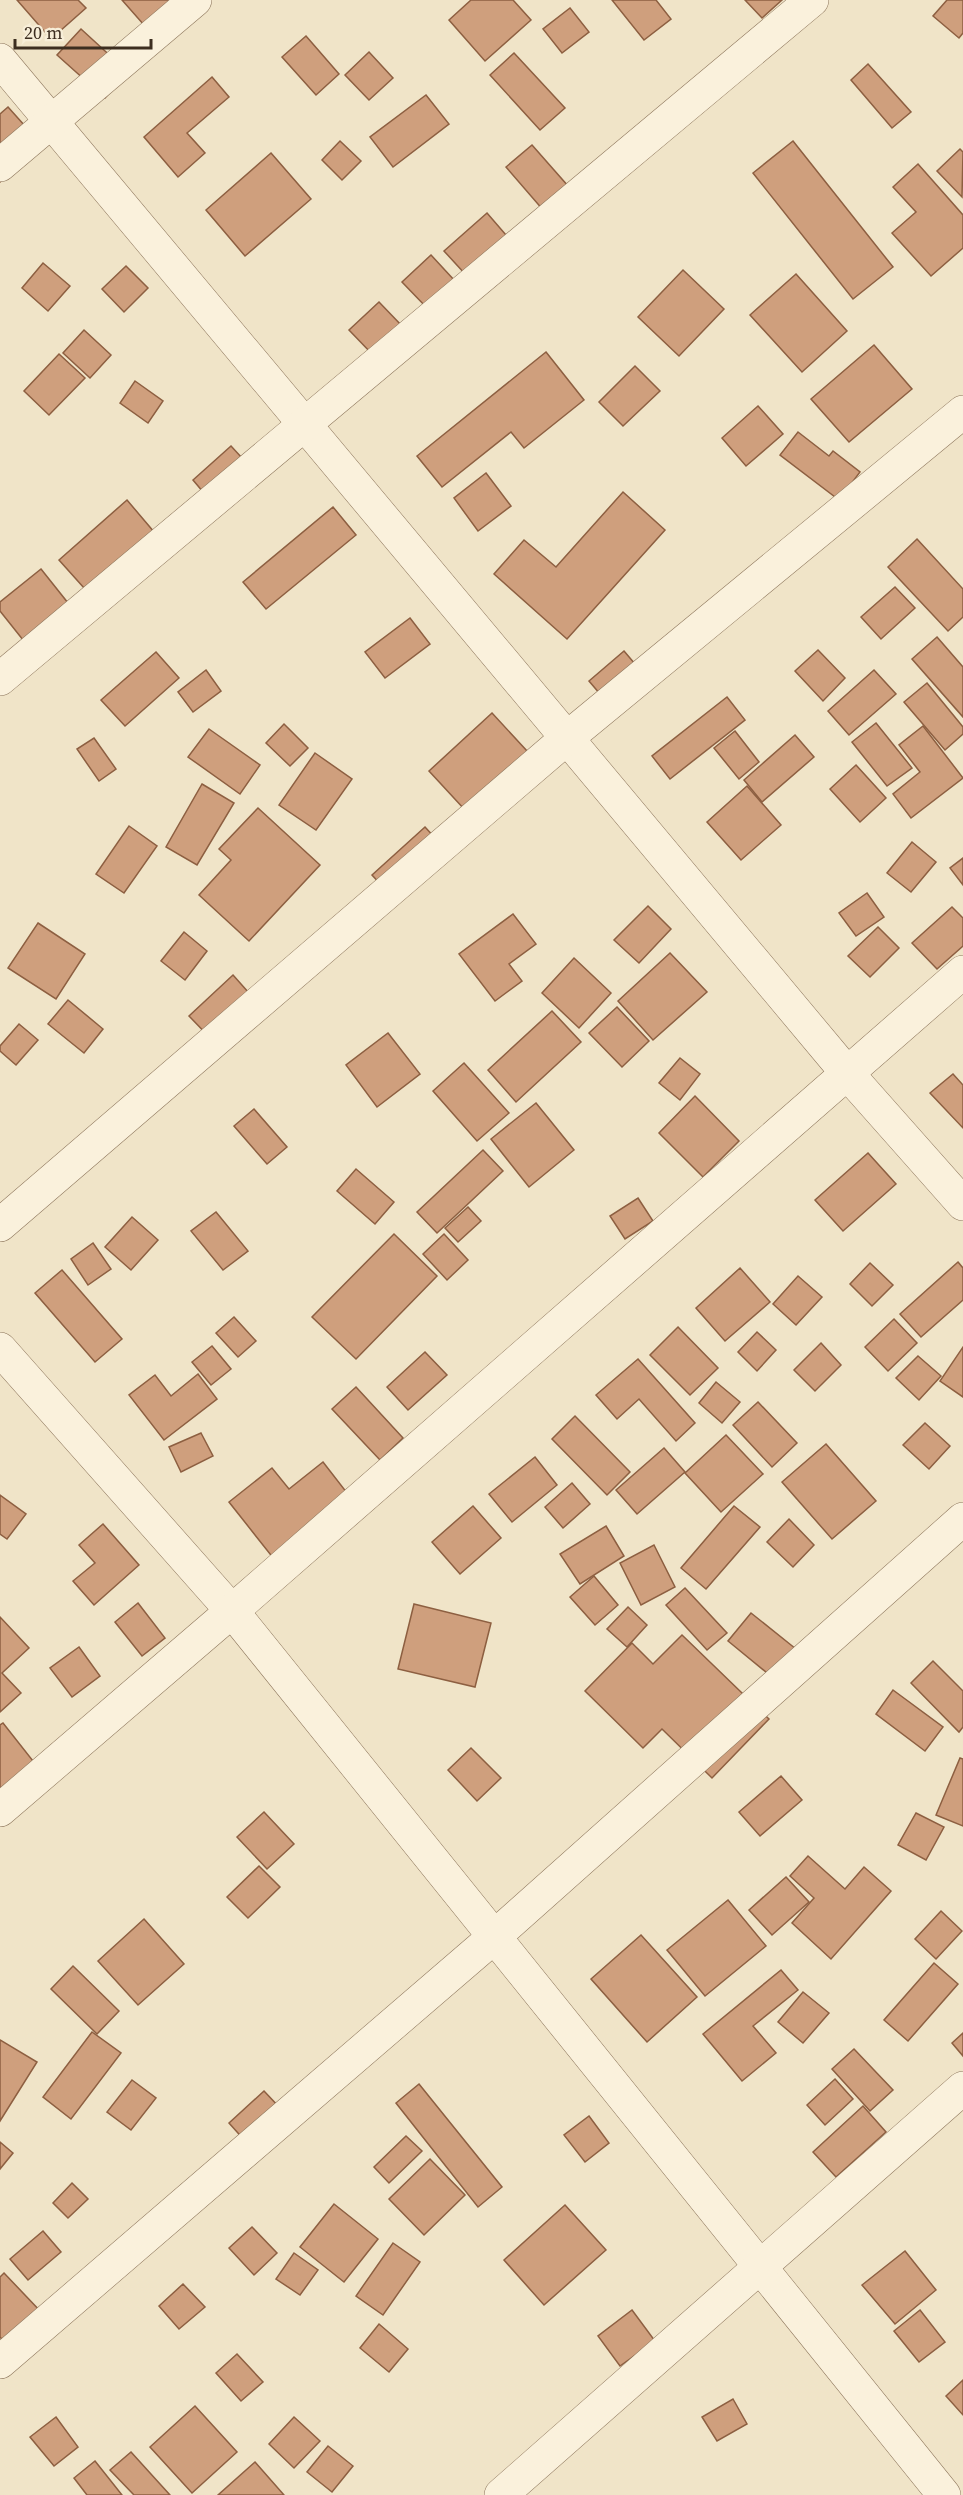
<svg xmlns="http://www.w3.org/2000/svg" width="963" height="2495" viewBox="0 0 963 2495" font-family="'Source Serif 4',serif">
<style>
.building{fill:#cf9f7d;stroke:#8d5f41;stroke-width:1.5}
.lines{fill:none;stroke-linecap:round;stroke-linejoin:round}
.minor-casing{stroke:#8d765c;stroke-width:34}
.minor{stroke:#faf1dc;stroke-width:33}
</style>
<rect width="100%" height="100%" fill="#f0e4c8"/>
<g class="building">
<path d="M17 0H78L86 8 51 39Z"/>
<path d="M122 0H172L144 25Z"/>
<path d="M471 0H513L531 20 485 61 449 20Z"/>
<path d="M612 0H656L671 19 644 40Z"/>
<path d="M745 0H782L762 18Z"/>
<path d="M947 0H963V33L959 38 933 16Z"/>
<path d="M570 8 589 32 562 53 543 29Z"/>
<path d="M81 29 128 72 105 98 57 55Z"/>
<path d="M306 36 339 74 316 95 282 57Z"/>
<path d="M369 52 393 78 369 100 345 75Z"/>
<path d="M514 53 565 108 540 130 490 75Z"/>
<path d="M868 64 911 112 892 128 851 80Z"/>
<path d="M212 77 229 97 187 133 205 153 178 177 144 137Z"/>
<path d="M426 95 449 124 393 167 370 137Z"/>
<path d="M8 107 42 145 0 182V114Z"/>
<path d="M340 141 361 161 342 180 322 160Z"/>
<path d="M793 141 893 267 853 299 753 173Z"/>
<path d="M532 145 576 195 550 218 506 167Z"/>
<path d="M960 149 963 152 962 197 937 171Z"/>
<path d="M271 153 311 199 245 256 206 210Z"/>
<path d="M918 164 963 215V248L931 276 892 233 916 212 893 187Z"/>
<path d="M487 213 519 250 477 287 444 251Z"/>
<path d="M431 255 455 281 427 308 402 282Z"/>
<path d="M43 263 70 286 48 311 22 288Z"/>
<path d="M126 266 148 288 124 312 102 289Z"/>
<path d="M683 270 724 309 679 356 638 317Z"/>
<path d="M796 274 847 331 802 372 750 315Z"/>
<path d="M379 302 403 327 373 355 349 330Z"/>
<path d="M84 330 111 355 90 378 63 353Z"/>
<path d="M874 345 912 389 849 442 811 399Z"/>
<path d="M546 352 584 400 524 448 511 432 442 487 417 456Z"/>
<path d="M59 354 85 378 49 415 24 391Z"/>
<path d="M635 366 660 391 623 426 599 402Z"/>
<path d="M135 381 163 401 148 423 120 403Z"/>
<path d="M758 406 783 434 746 466 722 438Z"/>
<path d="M798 432 829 456 833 451 860 472 839 500 780 455Z"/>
<path d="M231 446 253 470 214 505 193 480Z"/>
<path d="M486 473 511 506 478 531 454 498Z"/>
<path d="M623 492 665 530 567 639 494 574 524 540 556 567Z"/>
<path d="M127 500 160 539 93 598 59 560Z"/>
<path d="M333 507 356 535 266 609 243 582Z"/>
<path d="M917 539 963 589V617L948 631 888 567Z"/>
<path d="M41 569 76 613 31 650 0 611V602Z"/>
<path d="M895 587 915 608 881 639 861 617Z"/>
<path d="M410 618 430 644 385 678 365 652Z"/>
<path d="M937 637 963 667V717L912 659Z"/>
<path d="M818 650 845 678 823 701 795 671Z"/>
<path d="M624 651 652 684 617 714 589 681Z"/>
<path d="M156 652 179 678 125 726 101 700Z"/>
<path d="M206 670 221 691 193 712 178 692Z"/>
<path d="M874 670 896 694 849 735 828 711Z"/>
<path d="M927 683 963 727V734L945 750 904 702Z"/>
<path d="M727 697 745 720 670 779 652 756Z"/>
<path d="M492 713 540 765 477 823 429 771Z"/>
<path d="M876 723 912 768 887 786 852 742Z"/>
<path d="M284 724 308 748 290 766 266 743Z"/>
<path d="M923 726 963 778 911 818 893 794 920 772 899 745Z"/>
<path d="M209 729 260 765 240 794 188 757Z"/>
<path d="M735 731 759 762 739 779 714 748Z"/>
<path d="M795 735 814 757 762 802 744 780Z"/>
<path d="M94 738 116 769 99 781 77 749Z"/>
<path d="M315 753 352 779 316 830 279 805Z"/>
<path d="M856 765 886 798 860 822 830 789Z"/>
<path d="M202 784 234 803 197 865 166 847Z"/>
<path d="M747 786 781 825 741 860 707 822Z"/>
<path d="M258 808 320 865 249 941 199 895 231 860 219 849Z"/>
<path d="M129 826 157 846 124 893 96 874Z"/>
<path d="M425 827 447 851 395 900 372 875Z"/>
<path d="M912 842 936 862 911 892 887 873Z"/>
<path d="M963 858V885L950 868Z"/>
<path d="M867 893 884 917 856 936 839 913Z"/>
<path d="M648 906 671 929 639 963 614 940Z"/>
<path d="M952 907 963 918V946L937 969 912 943Z"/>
<path d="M513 914 536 944 509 964 522 981 495 1001 459 954Z"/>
<path d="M38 923 85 954 56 999 8 968Z"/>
<path d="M878 927 899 948 870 977 848 956Z"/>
<path d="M184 932 207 951 185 980 161 961Z"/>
<path d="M670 953 707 992 653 1040 618 1001Z"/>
<path d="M574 958 611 993 579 1028 542 993Z"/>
<path d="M233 975 258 1003 215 1043 189 1016Z"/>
<path d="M68 1000 103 1029 84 1053 48 1024Z"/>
<path d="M617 1007 649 1041 622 1067 589 1033Z"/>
<path d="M552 1011 581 1042 516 1102 488 1070Z"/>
<path d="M19 1024 38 1040 16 1065 0 1051V1046Z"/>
<path d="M388 1033 420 1074 377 1107 346 1065Z"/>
<path d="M680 1058 700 1074 680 1100 659 1083Z"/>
<path d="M464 1063 509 1113 477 1141 433 1091Z"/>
<path d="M953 1074 963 1085V1128L930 1093Z"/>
<path d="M695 1096 739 1141 703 1177 659 1133Z"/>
<path d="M536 1103 574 1150 529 1187 491 1139Z"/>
<path d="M254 1109 287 1147 267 1164 234 1126Z"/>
<path d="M483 1150 503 1171 437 1233 417 1212Z"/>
<path d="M868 1153 896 1184 843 1231 815 1200Z"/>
<path d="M356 1169 394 1202 375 1224 337 1191Z"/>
<path d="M638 1198 653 1221 625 1239 610 1216Z"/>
<path d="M468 1207 481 1221 458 1242 445 1228Z"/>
<path d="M216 1212 248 1251 223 1270 191 1231Z"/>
<path d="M132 1217 158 1240 131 1270 105 1247Z"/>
<path d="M394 1234 437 1276 356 1359 312 1317Z"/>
<path d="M444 1234 468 1260 447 1280 423 1254Z"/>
<path d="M93 1243 111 1269 88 1285 71 1259Z"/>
<path d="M958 1262 963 1268V1300L921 1337 900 1314Z"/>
<path d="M870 1263 893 1285 872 1306 850 1284Z"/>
<path d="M740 1268 770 1302 725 1341 696 1308Z"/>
<path d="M62 1270 122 1339 95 1362 35 1293Z"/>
<path d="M798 1276 822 1297 796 1325 773 1304Z"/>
<path d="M234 1317 256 1341 238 1357 216 1333Z"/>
<path d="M894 1319 917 1343 888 1371 865 1347Z"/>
<path d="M678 1327 718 1368 690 1395 650 1355Z"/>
<path d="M757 1332 776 1350 757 1371 738 1352Z"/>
<path d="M821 1343 841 1365 815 1391 794 1370Z"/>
<path d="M212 1346 231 1369 211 1385 192 1362Z"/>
<path d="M963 1347V1397L940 1381Z"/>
<path d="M425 1352 447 1375 408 1410 387 1387Z"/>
<path d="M918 1356 941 1376 919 1400 896 1378Z"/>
<path d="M638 1359 695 1423 676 1441 639 1399 617 1419 596 1395Z"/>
<path d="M198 1374 217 1399 164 1440 129 1395 155 1375 171 1396Z"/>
<path d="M716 1382 740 1402 722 1423 699 1403Z"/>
<path d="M356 1387 403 1438 380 1460 332 1409Z"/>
<path d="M758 1402 797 1443 772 1467 733 1425Z"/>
<path d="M575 1416 630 1472 607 1495 552 1439Z"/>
<path d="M925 1423 950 1446 929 1469 903 1445Z"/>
<path d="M201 1433 213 1456 181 1472 169 1447Z"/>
<path d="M726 1435 763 1474 721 1512 685 1473Z"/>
<path d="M826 1444 876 1501 832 1539 782 1482Z"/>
<path d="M664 1448 685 1472 637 1514 616 1490Z"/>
<path d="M535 1457 557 1485 512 1522 489 1494Z"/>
<path d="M323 1462 351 1498 274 1559 229 1502 272 1468 289 1489Z"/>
<path d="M572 1483 590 1504 563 1528 545 1507Z"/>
<path d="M0 1495 26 1514 7 1539 0 1534Z"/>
<path d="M473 1506 501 1538 460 1574 432 1542Z"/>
<path d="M734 1506 760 1527 706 1589 681 1568Z"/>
<path d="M789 1519 814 1545 793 1567 767 1542Z"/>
<path d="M103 1524 139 1565 94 1605 73 1581 95 1563 79 1545Z"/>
<path d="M606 1526 624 1556 580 1584 560 1554Z"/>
<path d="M654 1545 675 1587 641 1605 620 1563Z"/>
<path d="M594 1576 618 1605 595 1625 570 1597Z"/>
<path d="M685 1588 727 1633 707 1650 666 1605Z"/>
<path d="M138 1603 165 1638 142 1656 115 1622Z"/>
<path d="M414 1604 491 1623 475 1687 398 1669Z"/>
<path d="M628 1607 647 1625 627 1647 607 1629Z"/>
<path d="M751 1613 796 1649 772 1677 728 1641Z"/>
<path d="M0 1617 29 1648 2 1673 21 1693 0 1712Z"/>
<path d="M682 1635 769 1719 712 1778 662 1729 643 1748 585 1691 632 1643 653 1664Z"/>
<path d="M79 1647 100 1676 72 1697 50 1668Z"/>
<path d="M933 1661 963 1691V1727L959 1732 911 1683Z"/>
<path d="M893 1690 943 1727 925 1751 876 1714Z"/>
<path d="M3 1723 37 1766 0 1795V1725Z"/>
<path d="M471 1748 501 1778 477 1801 448 1770Z"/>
<path d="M960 1758 963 1759V1826L936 1815Z"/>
<path d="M781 1776 802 1800 760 1836 739 1812Z"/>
<path d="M264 1812 294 1844 267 1869 237 1837Z"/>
<path d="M916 1813 944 1827 926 1860 898 1845Z"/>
<path d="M808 1856 845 1889 864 1867 891 1891 831 1959 792 1923 814 1898 790 1876Z"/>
<path d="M259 1866 280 1887 248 1918 227 1897Z"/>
<path d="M786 1877 809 1902 772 1935 749 1910Z"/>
<path d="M728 1900 766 1946 705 1996 667 1950Z"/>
<path d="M941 1911 962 1931 936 1959 915 1939Z"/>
<path d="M144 1919 184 1964 138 2005 98 1961Z"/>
<path d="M641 1935 697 1997 647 2042 591 1979Z"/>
<path d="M934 1963 958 1984 908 2041 884 2020Z"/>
<path d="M73 1966 119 2011 97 2034 51 1989Z"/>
<path d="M781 1970 798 1990 753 2026 776 2053 742 2081 703 2034Z"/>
<path d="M803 1992 829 2013 803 2043 778 2022Z"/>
<path d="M92 2032 121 2053 71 2119 43 2097Z"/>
<path d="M963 2033V2056L952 2043Z"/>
<path d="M0 2040 37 2062 0 2121Z"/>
<path d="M854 2049 893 2090 870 2111 832 2069Z"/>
<path d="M835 2079 853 2099 825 2125 807 2105Z"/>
<path d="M132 2080 156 2098 131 2130 107 2112Z"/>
<path d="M419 2084 502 2187 478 2207 396 2103Z"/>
<path d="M264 2091 281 2109 246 2142 229 2123Z"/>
<path d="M863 2106 886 2132 836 2177 813 2152Z"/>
<path d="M589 2116 609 2143 585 2162 564 2135Z"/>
<path d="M406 2136 422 2151 389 2183 374 2167Z"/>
<path d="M0 2142 13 2153 0 2169Z"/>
<path d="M430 2159 465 2195 424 2235 389 2199Z"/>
<path d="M72 2183 88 2199 68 2218 53 2203Z"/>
<path d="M334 2204 378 2239 344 2282 300 2247Z"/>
<path d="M565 2205 606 2250 544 2305 504 2260Z"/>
<path d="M252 2227 277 2253 254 2275 229 2248Z"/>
<path d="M43 2231 61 2252 28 2280 10 2259Z"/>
<path d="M393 2243 420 2262 383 2315 356 2296Z"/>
<path d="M905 2251 936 2290 895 2324 862 2285Z"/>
<path d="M294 2253 318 2270 300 2295 276 2279Z"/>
<path d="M4 2273 43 2314 8 2346 0 2337V2277Z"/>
<path d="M183 2284 205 2307 179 2329 159 2306Z"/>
<path d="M632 2310 655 2341 620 2366 598 2336Z"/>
<path d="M920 2310 945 2342 919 2362 894 2331Z"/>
<path d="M379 2324 408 2349 389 2372 360 2348Z"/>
<path d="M237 2354 263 2382 241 2401 216 2373Z"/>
<path d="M963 2380V2415L946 2396Z"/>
<path d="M733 2399 747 2424 717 2441 702 2417Z"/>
<path d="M195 2406 237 2452 192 2493 150 2447Z"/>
<path d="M56 2417 78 2447 54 2466 30 2437Z"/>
<path d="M294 2417 320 2441 294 2468 269 2444Z"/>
<path d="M328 2446 353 2466 332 2492 307 2472Z"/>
<path d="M131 2452 170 2495H134L110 2470Z"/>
<path d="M95 2461 122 2495H87L74 2478Z"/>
<path d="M255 2462 284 2495H218Z"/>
</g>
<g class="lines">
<g class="minor-casing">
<g id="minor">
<path d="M0 60 847 1073 963 1204"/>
<path d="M0 165 195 0"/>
<path d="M0 679 812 0"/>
<path d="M0 1225 567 738 963 412"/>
<path d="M0 1349 232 1611 944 2495"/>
<path d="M0 1810 232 1611 963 972"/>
<path d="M0 2362 494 1937 963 1519"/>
<path d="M501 2495 963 2088"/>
</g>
</g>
<use href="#minor" class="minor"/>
</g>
<path d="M15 39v9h136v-9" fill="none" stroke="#3d2e20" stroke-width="3"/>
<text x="24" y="39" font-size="18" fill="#3d2e20" stroke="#f7eed8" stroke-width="4.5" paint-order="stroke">20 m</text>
</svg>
